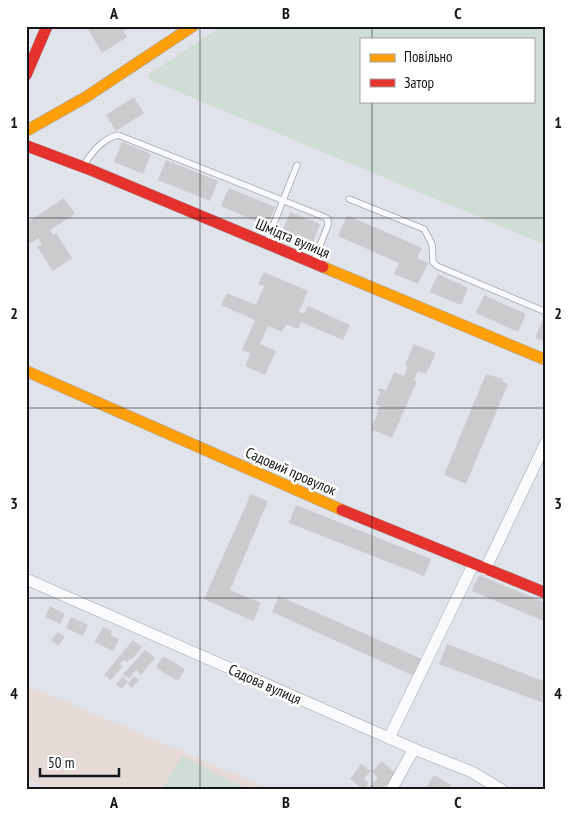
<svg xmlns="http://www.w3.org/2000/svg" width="572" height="816" viewBox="0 0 572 816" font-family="'PT Sans Narrow',sans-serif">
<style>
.industrial{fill:#e6dad7}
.green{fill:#d0dcd6;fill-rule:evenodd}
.building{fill:#cccacd}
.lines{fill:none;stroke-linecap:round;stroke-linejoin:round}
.lane-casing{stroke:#a2a4a9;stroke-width:7}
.street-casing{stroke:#a2a4a9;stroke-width:12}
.slow-casing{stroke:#a2a4a9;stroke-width:12}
.jam-casing{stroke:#a2a4a9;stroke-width:12}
.lane{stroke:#fafbfc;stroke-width:5.5}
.street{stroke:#fafbfc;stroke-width:11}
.slow{stroke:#ff9f0a;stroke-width:11}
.jam{stroke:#e5322d;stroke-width:11}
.grid{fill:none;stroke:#141519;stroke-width:1;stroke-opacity:0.55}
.labels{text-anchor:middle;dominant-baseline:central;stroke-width:5;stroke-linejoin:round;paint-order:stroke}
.street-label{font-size:15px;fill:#141519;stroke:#fff}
.neatline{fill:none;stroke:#141519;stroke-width:2}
.grid-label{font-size:16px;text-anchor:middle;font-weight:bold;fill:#141519}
</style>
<rect width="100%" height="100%" fill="#e0e3e9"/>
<path class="industrial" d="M26 685 272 790H50L26 778Z"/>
<g class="green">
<path d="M222 26H546V245L150 80 148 77 149 74ZM361 39H533V101H361Z"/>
<path d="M182 756 249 790H162Z"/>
</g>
<g class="building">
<path d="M86 26H131L123 31 127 37 102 53Z"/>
<path d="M134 97 144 113 116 131 106 115Z"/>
<path d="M122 142 151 154 143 174 114 162Z"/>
<path d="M166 160 218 181 210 201 158 180Z"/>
<path d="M229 188 275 207 267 226 221 206Z"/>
<path d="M64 198 75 214 50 230 53 235 56 233 72 258 53 271 37 247 42 244 38 238 26 246V223Z"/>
<path d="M290 212 320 224 312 245 282 232Z"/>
<path d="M347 215 422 248 417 258 428 263 418 284 394 274 399 263 338 236Z"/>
<path d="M264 272 308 291 299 312 304 314 308 306 350 325 343 340 301 322 298 329 286 324 282 332 268 326 260 344 276 351 265 375 245 366 251 353 242 350 255 320 221 305 227 293 256 305 264 286 258 284Z"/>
<path d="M438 274 468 288 461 305 430 292Z"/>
<path d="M484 295 526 314 518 332 476 313Z"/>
<path d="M543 319 546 320V342L535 338Z"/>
<path d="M414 344 436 353 426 374 418 371 414 380 417 381 392 438 371 429 380 406 375 404 381 392 378 391 380 388 386 391 394 372 404 376 408 367 405 365Z"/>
<path d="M486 374 503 379 502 381 508 384 466 484 444 475Z"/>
<path d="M251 494 268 501 230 590 261 603 253 621 204 599Z"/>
<path d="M296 505 431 559 424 576 289 523Z"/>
<path d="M479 575 546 603V622L472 591Z"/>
<path d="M279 596 422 659 414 676 272 612Z"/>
<path d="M50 606 65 614 60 624 45 617Z"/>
<path d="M71 617 88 625 83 636 66 628Z"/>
<path d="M103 627 112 631 110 635 119 639 113 651 94 642Z"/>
<path d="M58 632 65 637 58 646 51 640Z"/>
<path d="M133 640 142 647 132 659 131 658 127 662 124 660 120 664 123 666 111 680 104 675Z"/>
<path d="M447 644 546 682V704L439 664Z"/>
<path d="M145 650 155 658 141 675 136 670 129 679 123 674Z"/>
<path d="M163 656 185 669 178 681 156 668Z"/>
<path d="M134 676 139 680 132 688 128 684Z"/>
<path d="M123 677 128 682 121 689 116 684Z"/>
<path d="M382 761 396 774 381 790H367L378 778 372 772Z"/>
<path d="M361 764 371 771 364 779 369 783 364 790 350 779Z"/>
<path d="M434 775 451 785 449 790H425Z"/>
</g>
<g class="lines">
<g class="lane-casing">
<g id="lane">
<path d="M84 165C92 152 102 139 118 135L322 216 328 219V225L314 261"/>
<path d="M349 199 424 229 432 244 433 262 437 266 546 312"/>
<path d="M267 241 297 165"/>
</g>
</g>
<g class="street-casing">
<g id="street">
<path d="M485 570 546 442"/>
<path d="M26 579 414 749 472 772 502 790"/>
<path d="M389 738 473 565"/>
<path d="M391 790 414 749"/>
</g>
</g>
<g class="slow-casing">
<g id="slow">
<path d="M26 131 86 97 193 26"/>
<path d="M323 267 546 360"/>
<path d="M26 371 342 510"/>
</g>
</g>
<g class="jam-casing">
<g id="jam">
<path d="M26 75 47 26"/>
<path d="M27 146 91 170 323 267"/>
<path d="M342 510 546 593"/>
</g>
</g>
<use href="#lane" class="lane"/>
<use href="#street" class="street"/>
<use href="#slow" class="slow"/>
<use href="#jam" class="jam"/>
</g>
<path class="grid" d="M200 26V790M372 26V39M372 101V790M26 218H546M26 408H546M26 598H546"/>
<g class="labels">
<g class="street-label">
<text transform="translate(293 238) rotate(23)">Шмідта вулиця</text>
<text transform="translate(291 471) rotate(24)">Садовий провулок</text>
<text transform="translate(265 684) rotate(24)">Садова вулиця</text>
</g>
</g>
<rect width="572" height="816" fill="none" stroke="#ffffff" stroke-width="55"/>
<rect x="360" y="38" width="175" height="65" fill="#ffffff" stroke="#a1a1a3"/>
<rect x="370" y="54" width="25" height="8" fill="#ff9f0a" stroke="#a1a1a3"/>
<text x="404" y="62" font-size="15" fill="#141519">Повільно</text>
<rect x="370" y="79" width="25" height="8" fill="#e5322d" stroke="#a1a1a3"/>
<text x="404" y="88" font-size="15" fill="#141519">Затор</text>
<path d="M40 768v8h79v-8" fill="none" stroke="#141519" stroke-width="2.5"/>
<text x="48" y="768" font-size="15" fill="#141519" stroke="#ffffff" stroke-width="4" paint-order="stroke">50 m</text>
<rect x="28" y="28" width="516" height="760" class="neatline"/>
<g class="grid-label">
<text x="114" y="19">A</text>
<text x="286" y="19">B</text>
<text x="458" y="19">C</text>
<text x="14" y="128">1</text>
<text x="558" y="128">1</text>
<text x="14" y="319">2</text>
<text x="558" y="319">2</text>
<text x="14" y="509">3</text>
<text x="558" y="509">3</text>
<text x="14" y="699">4</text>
<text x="558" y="699">4</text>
<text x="114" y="808">A</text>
<text x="286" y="808">B</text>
<text x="458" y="808">C</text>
</g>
</svg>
